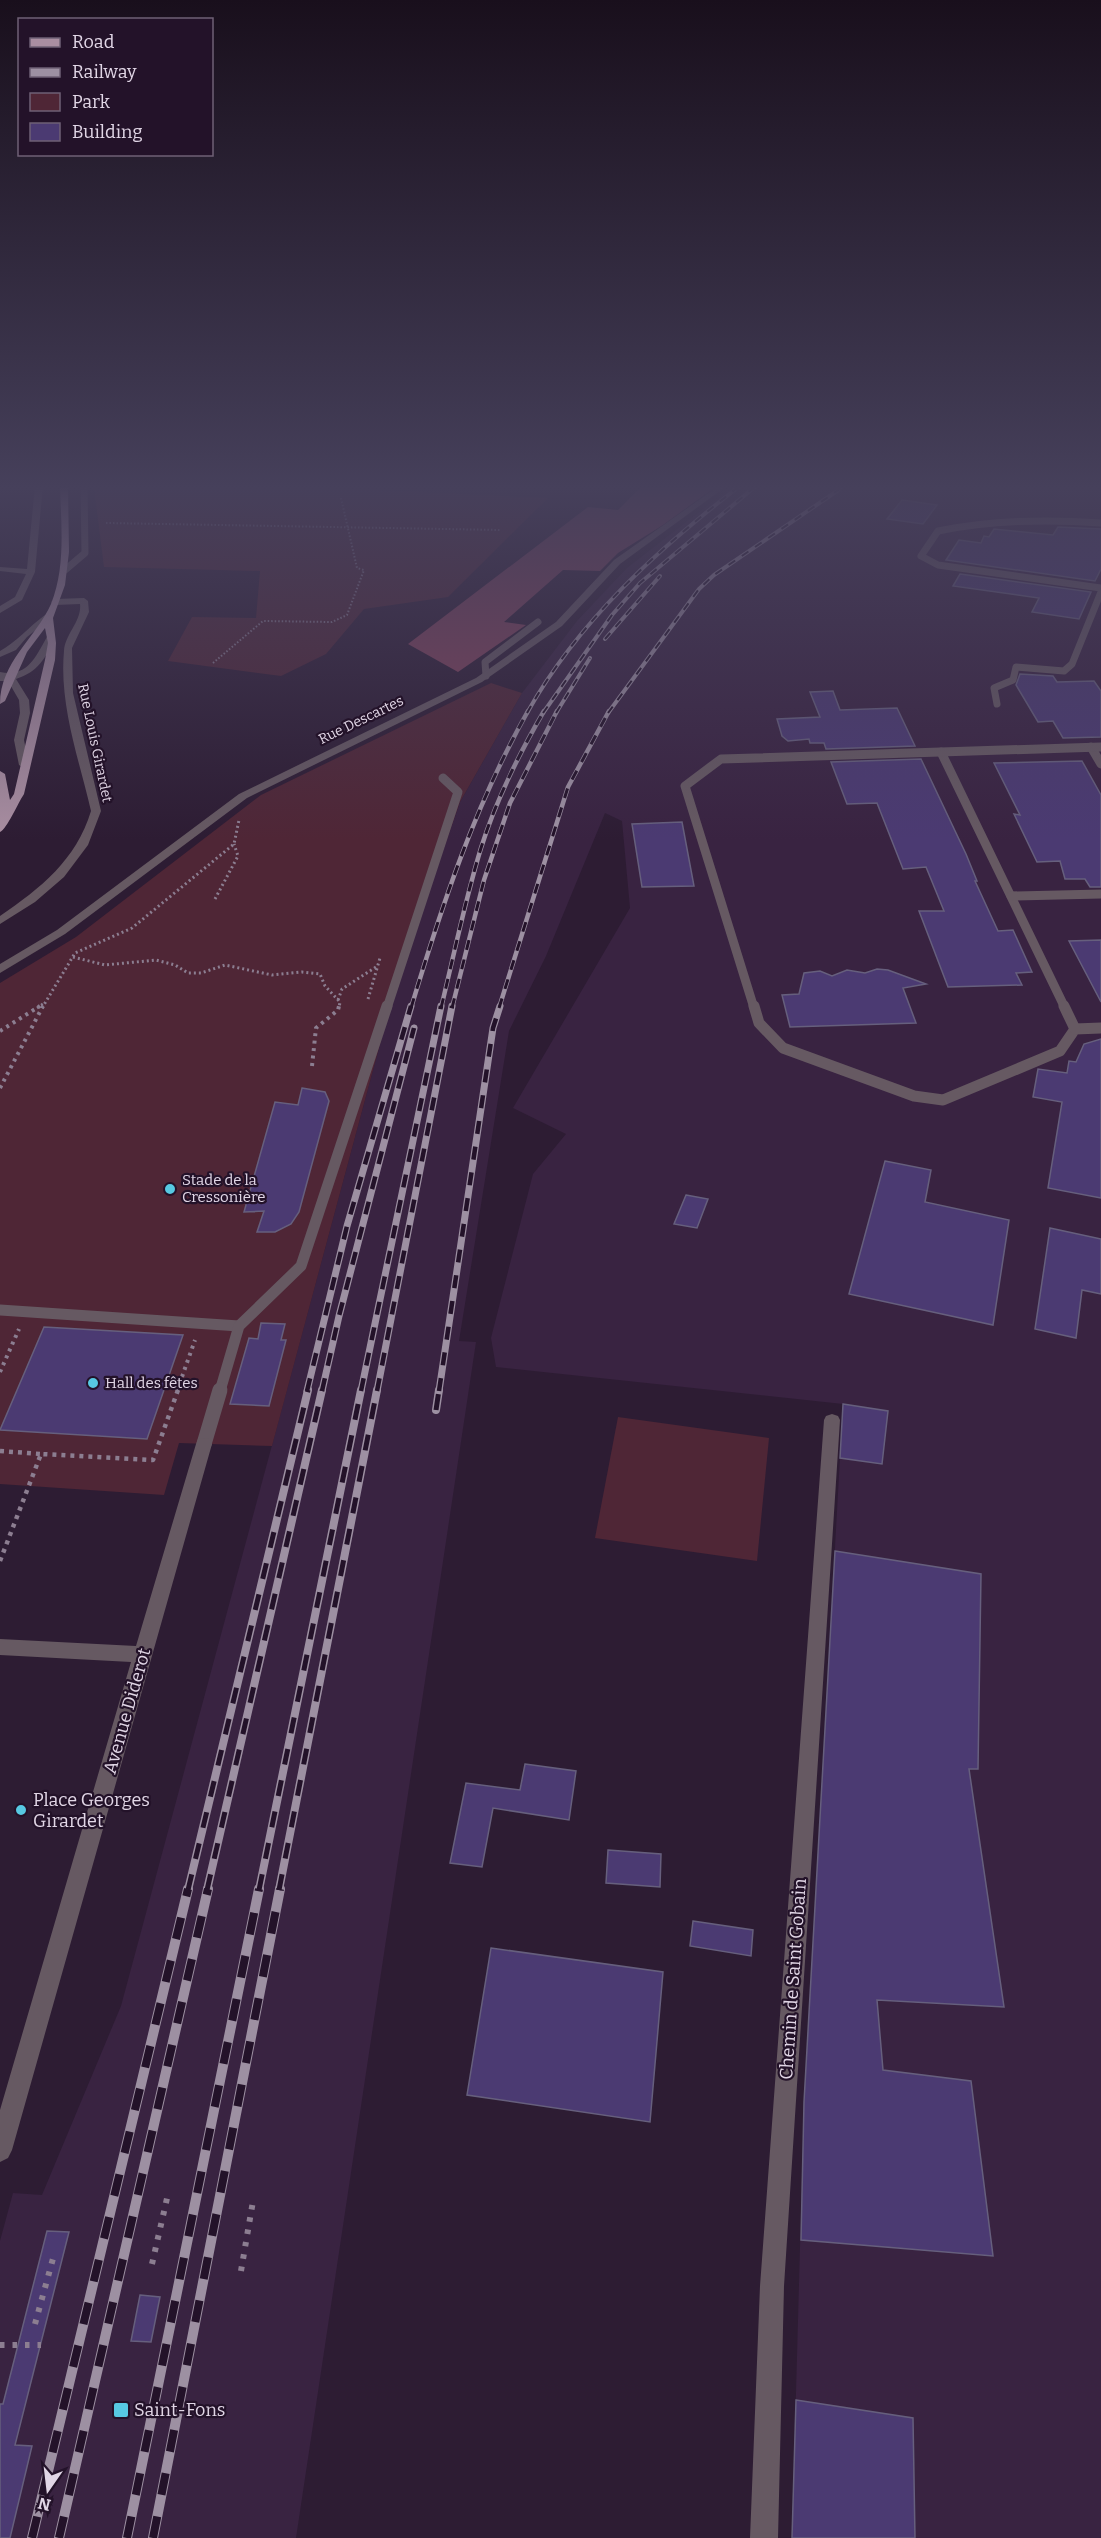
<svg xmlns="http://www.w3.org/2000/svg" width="1101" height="2538" viewBox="0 0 1101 2538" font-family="Bitter,serif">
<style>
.built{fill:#392341}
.green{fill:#4f2636}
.forest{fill:#82425b}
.building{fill:#4b3a72;stroke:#665f7d;stroke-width:1.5}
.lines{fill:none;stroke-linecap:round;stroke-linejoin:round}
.path-far4{stroke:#8c7e91;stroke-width:2;stroke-dasharray:1.5 2;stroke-linecap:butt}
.path-far3{stroke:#8c7e91;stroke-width:3;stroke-dasharray:2 3;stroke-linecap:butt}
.path-far2{stroke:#8c7e91;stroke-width:4;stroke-dasharray:3 4.5;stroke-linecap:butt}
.path-far1{stroke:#8c7e91;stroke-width:4.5;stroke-dasharray:4 5;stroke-linecap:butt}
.path{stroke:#8c7e91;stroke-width:6;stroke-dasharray:4.5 8;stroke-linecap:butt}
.service-far3{stroke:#665962;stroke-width:7}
.service-far2{stroke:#665962;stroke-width:9}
.service-far1{stroke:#665962;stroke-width:11}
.service{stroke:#665962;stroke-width:15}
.minor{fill:#665962;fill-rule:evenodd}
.tertiary{fill:#665962;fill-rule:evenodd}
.primary{fill:#a98ea1;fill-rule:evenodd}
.rail-far4-casing{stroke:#9d90a2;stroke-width:4}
.rail-far3-casing{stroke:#9d90a2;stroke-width:4.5}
.rail-far2-casing{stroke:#9d90a2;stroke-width:7}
.rail-far1-casing{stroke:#9d90a2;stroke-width:8}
.rail-casing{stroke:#9d90a2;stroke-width:10}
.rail-far4{stroke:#231229;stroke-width:2;stroke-dasharray:8;stroke-linecap:butt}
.rail-far3{stroke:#231229;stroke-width:3;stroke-dasharray:10;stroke-linecap:butt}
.rail-far2{stroke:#231229;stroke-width:4.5;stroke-dasharray:13;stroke-linecap:butt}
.rail-far1{stroke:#231229;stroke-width:5;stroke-dasharray:16;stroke-linecap:butt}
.rail{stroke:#231229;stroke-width:8;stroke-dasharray:22;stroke-linecap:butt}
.poi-dot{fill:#57c9e2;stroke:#231229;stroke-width:2}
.labels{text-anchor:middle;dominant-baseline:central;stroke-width:4.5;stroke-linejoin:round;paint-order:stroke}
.far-street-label{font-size:14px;fill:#e1d6e6;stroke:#231229}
.poi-label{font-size:15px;fill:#e1d6e6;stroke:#231229;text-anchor:start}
.near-street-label{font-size:18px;fill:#e1d6e6;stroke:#231229}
.near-poi-label{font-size:18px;fill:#e1d6e6;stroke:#231229;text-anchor:start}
</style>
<rect width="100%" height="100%" fill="#2d1c33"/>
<path class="built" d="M734 485H1101V2538H792L804 2102 843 1404 496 1367 491 1338 533 1174 566 1134 513 1108 630 908 622 821 605 813 546 956 509 1031 459 1341 476 1342 296 2538H0V2241L13 2193 42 2195 121 2006 397 981 460 802 522 693 577 621 627 568Z"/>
<g class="green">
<path d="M100 486 330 488 548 498 448 597 364 609 326 654 281 676 168 661 192 617 256 618 260 571 104 567 94 488Z"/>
<path d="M491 683 522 693 460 802 397 981 272 1446 179 1443 164 1495 0 1484V983L76 937 261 795Z"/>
<path d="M618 1417 769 1438 757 1561 595 1538Z"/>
</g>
<path class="forest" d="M643 485H718L663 525 618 553 600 571 563 570 504 622 526 625 458 672 408 644 588 507 618 510Z"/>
<g class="building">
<path d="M902 500 937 505 923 524 887 519Z"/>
<path d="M1058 527 1101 529V569L1095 581 946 560 959 540 981 543 984 536 989 537 994 529 1053 535Z"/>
<path d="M960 574 1091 592 1079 619 1032 612 1039 598 953 586Z"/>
<path d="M1020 674 1053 676 1057 682 1094 681 1101 691V737L1063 738 1053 721 1038 722 1016 685Z"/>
<path d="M833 691 840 710 897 708 915 746 826 749 824 743H810L809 739 788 741 782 736 777 719 820 717 810 692Z"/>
<path d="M921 759 966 854 977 881H975L998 931 1013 930 1032 972 1016 973 1022 985 948 987 919 911H944L926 867 903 869 877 803 847 804 831 762Z"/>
<path d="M1082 761 1101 795V887H1090L1085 879H1065L1060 861 1037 862 1014 814 1020 815 994 763Z"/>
<path d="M682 822 694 886 642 887 632 824Z"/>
<path d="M1101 940V1002L1069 941Z"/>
<path d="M877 969 888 970 926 984 903 988 916 1023 790 1027 782 995 799 994 804 973 820 971 832 976 847 970 865 973Z"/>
<path d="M1101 1039V1198L1048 1188 1062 1102 1033 1097 1038 1069 1067 1073 1069 1061 1076 1062 1084 1044Z"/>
<path d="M302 1088 325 1092 329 1101 299 1212 291 1224 275 1232H257L264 1211 244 1212 275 1102 298 1105Z"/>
<path d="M885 1161 931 1170 925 1202 1009 1220 993 1325 849 1294Z"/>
<path d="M686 1195 708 1199 697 1228 674 1224Z"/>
<path d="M1050 1228 1101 1239V1294L1082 1290 1076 1338 1035 1329Z"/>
<path d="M261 1323 285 1324 281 1340H286L269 1406 230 1404 249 1338 258 1339Z"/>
<path d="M44 1327 183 1335 147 1439 0 1430Z"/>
<path d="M843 1404 888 1411 882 1464 840 1458Z"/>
<path d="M835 1551 981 1574 978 1769H969L1004 2007 877 2000 883 2070 971 2081 993 2256 801 2240 804 2102Z"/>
<path d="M525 1764 576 1771 569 1820 493 1808 482 1867 450 1863 466 1783 520 1790Z"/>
<path d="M608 1850 661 1854 660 1887 606 1883Z"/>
<path d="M693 1921 753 1930 751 1956 690 1946Z"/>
<path d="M491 1948 663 1972 650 2122 467 2095Z"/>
<path d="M47 2231 69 2232 15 2445 32 2446 10 2538H0V2404H3Z"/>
<path d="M140 2295 160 2297 151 2342 131 2341Z"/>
<path d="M796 2400 913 2418 915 2538H792Z"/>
</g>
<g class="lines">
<g class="path-far4">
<path d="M106 523 500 530"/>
<path d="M213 663 263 621 332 622 347 615 364 570 357 568 341 498"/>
</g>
<g class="path-far3">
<path d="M215 899 238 856 234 844"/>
<path d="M73 957 105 965 156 960 175 965 188 973H201L225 965 272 975 302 972 320 974 325 986 340 1002 339 1008"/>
<path d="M368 999 380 958"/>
<path d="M338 1000 342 989 376 967"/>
<path d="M37 1008 43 1004"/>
<path d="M42 1008 75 953 132 928 234 844 239 820"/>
</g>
<g class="path-far2">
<path d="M0 1031 40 1006"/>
<path d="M312 1066 316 1028 338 1010 339 1006"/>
<path d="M0 1088 43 1006"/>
<path d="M0 1372 19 1329"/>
<path d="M177 1391 195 1340"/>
</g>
<g class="path-far1">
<path d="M0 1451 41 1454"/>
<path d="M0 1561 41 1454 153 1460 178 1390"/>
</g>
<g class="path">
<path d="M152 2264 168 2194"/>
<path d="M241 2271 253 2201"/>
<path d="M35 2324 54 2255"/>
<path d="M0 2345H41"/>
</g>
<g class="service-far3">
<path d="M1101 523C1046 519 992 520 938 531L921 556 938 565 1101 588"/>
<path d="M65 570 85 553 84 485"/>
<path d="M486 676 485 662 538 622"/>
<path d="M997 704 994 688 1013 680 1016 667 1064 671 1072 664 1101 592"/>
</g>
<g class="service-far2">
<path d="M1091 747 1101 764"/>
<path d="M941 752 1065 1008"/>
<path d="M1011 896 1101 894"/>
<path d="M387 1008 458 792 443 778"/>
<path d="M754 1008 685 786 721 759 1101 747"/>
</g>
<g class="service-far1">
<path d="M754 1006 759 1023 783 1048 914 1096 943 1100 1060 1051 1075 1029 1101 1028"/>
<path d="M1064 1006 1075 1029"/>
<path d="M0 1310 239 1326"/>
<path d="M220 1391 239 1326 301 1266 387 1006"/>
</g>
<path class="service" d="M204 1444 220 1390"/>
<g class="minor">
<path d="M35 485H43L35 572 22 600 0 613V606L15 597 26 574 0 571V567L27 569Z"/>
<path d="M304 485H343L339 487H308Z"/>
<path d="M720 485H728L620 564 562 626 482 682 247 798 65 934 0 973V964L57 930 239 794 476 678 556 622 614 560Z"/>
<path d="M84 598 88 601 89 612 72 648 73 693 101 811 88 845 64 877 35 902 0 924V916C41 888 76 860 91 811 79 759 59 705 64 651 65 634 82 621 80 604L55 605 51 602 55 599Z"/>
<path d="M832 1414 838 1416 840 1420 784 2286 778 2538H750L760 2286 824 1420 826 1416Z"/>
<path d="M204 1438 210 1439 212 1444 12 2150 8 2158 0 2162V2110L131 1662 0 1655V1639L136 1646 196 1444 198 1439Z"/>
</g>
<g class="tertiary">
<path d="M45 615 52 617 27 637 16 650 0 657V651C14 644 31 625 45 615Z"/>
<path d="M48 635 55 637C46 658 38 672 16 679L29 700 30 713 24 740 29 765 24 768 19 765 14 740 20 713 19 700 8 681H0V672C28 678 36 656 48 635Z"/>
</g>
<path class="primary" d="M60 485H68L69 552 65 585 53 618 56 643 55 660 24 794C18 803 7 829 0 832V771L5 774 10 800 14 794 45 660 48 643 45 628 27 652 5 701 0 704C0 662 36 638 51 604 66 567 61 524 60 485Z"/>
<g class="rail-far4-casing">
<g id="rail-far4">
<path d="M605 639 660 576"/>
<path d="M527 713C579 620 658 549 741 485"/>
<path d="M543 713 612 615 640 583 757 485"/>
<path d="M556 713 590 658"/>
<path d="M608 713 699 589 714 575 837 491 842 485"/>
</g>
</g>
<g class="rail-far3-casing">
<g id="rail-far3">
<path d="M411 1008C442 905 475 805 528 711"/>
<path d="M441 1008C454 955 465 900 481 848 496 800 519 754 544 711"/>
<path d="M452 1008 484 880 510 803 557 711"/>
<path d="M499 1008 568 787 609 711"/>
</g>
</g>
<g class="rail-far2-casing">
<g id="rail-far2">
<path d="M307 1391 347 1226 411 1006"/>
<path d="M322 1391 339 1316 414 1028"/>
<path d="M361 1391 441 1006"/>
<path d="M377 1391 452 1006"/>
<path d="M439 1391 493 1028 500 1006"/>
</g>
</g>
<g class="rail-far1-casing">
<g id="rail-far1">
<path d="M436 1410 439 1390"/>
<path d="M188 1890 308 1390"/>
<path d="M207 1890 322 1390"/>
<path d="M259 1890 361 1390"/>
<path d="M279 1890 377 1390"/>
</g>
</g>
<g class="rail-casing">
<g id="rail">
<path d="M32 2538 188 1889"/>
<path d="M59 2538 208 1889"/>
<path d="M127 2538 259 1889"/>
<path d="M153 2538 280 1889"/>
</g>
</g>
<use href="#rail-far4" class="rail-far4"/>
<use href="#rail-far3" class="rail-far3"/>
<use href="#rail-far2" class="rail-far2"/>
<use href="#rail-far1" class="rail-far1"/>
<use href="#rail" class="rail"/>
</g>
<linearGradient id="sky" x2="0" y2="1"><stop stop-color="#190f1c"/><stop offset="0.58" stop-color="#46405b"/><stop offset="1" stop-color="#46405b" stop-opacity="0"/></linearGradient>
<rect width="1101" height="840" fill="url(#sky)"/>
<g class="poi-dot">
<circle cx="170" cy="1189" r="6"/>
<circle cx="93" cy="1383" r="6"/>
<circle cx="21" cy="1810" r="6"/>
<rect x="113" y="2402" width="16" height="16" rx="3"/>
</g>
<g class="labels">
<g class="far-street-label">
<text transform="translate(361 720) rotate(-26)">Rue Descartes</text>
<text transform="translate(95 743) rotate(78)">Rue Louis Girardet</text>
</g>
<g class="poi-label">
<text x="182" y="1180">Stade de la<tspan x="182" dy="17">Cressonière</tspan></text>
<text x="105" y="1383">Hall des fêtes</text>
</g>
<g class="near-street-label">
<text transform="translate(127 1711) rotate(-74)">Avenue Diderot</text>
<text transform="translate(793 1979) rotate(-86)">Chemin de Saint Gobain</text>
</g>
<g class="near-poi-label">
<text x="33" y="1800">Place Georges<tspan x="33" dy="21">Girardet</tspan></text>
<text x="134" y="2410">Saint-Fons</text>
</g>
</g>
<rect x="18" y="18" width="195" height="138" fill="#231229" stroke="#6f6075" stroke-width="1.5"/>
<rect x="30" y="38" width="30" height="9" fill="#a98ea1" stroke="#6f6075" stroke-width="1.5"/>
<text x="72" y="48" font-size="18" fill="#e1d6e6">Road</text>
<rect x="30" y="68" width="30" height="9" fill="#9d90a2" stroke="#6f6075" stroke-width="1.5"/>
<text x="72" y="78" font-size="18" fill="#e1d6e6">Railway</text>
<rect x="30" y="93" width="30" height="18" fill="#4f2636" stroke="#6f6075" stroke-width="1.5"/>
<text x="72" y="108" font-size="18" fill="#e1d6e6">Park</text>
<rect x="30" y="123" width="30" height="18" fill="#4b3a72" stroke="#6f6075" stroke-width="1.5"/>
<text x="72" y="138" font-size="18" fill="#e1d6e6">Building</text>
<g transform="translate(48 2490) rotate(194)" stroke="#231229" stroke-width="4.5" paint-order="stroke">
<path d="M0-4.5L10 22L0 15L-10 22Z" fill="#e1d6e6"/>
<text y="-9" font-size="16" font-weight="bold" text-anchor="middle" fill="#e1d6e6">N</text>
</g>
</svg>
